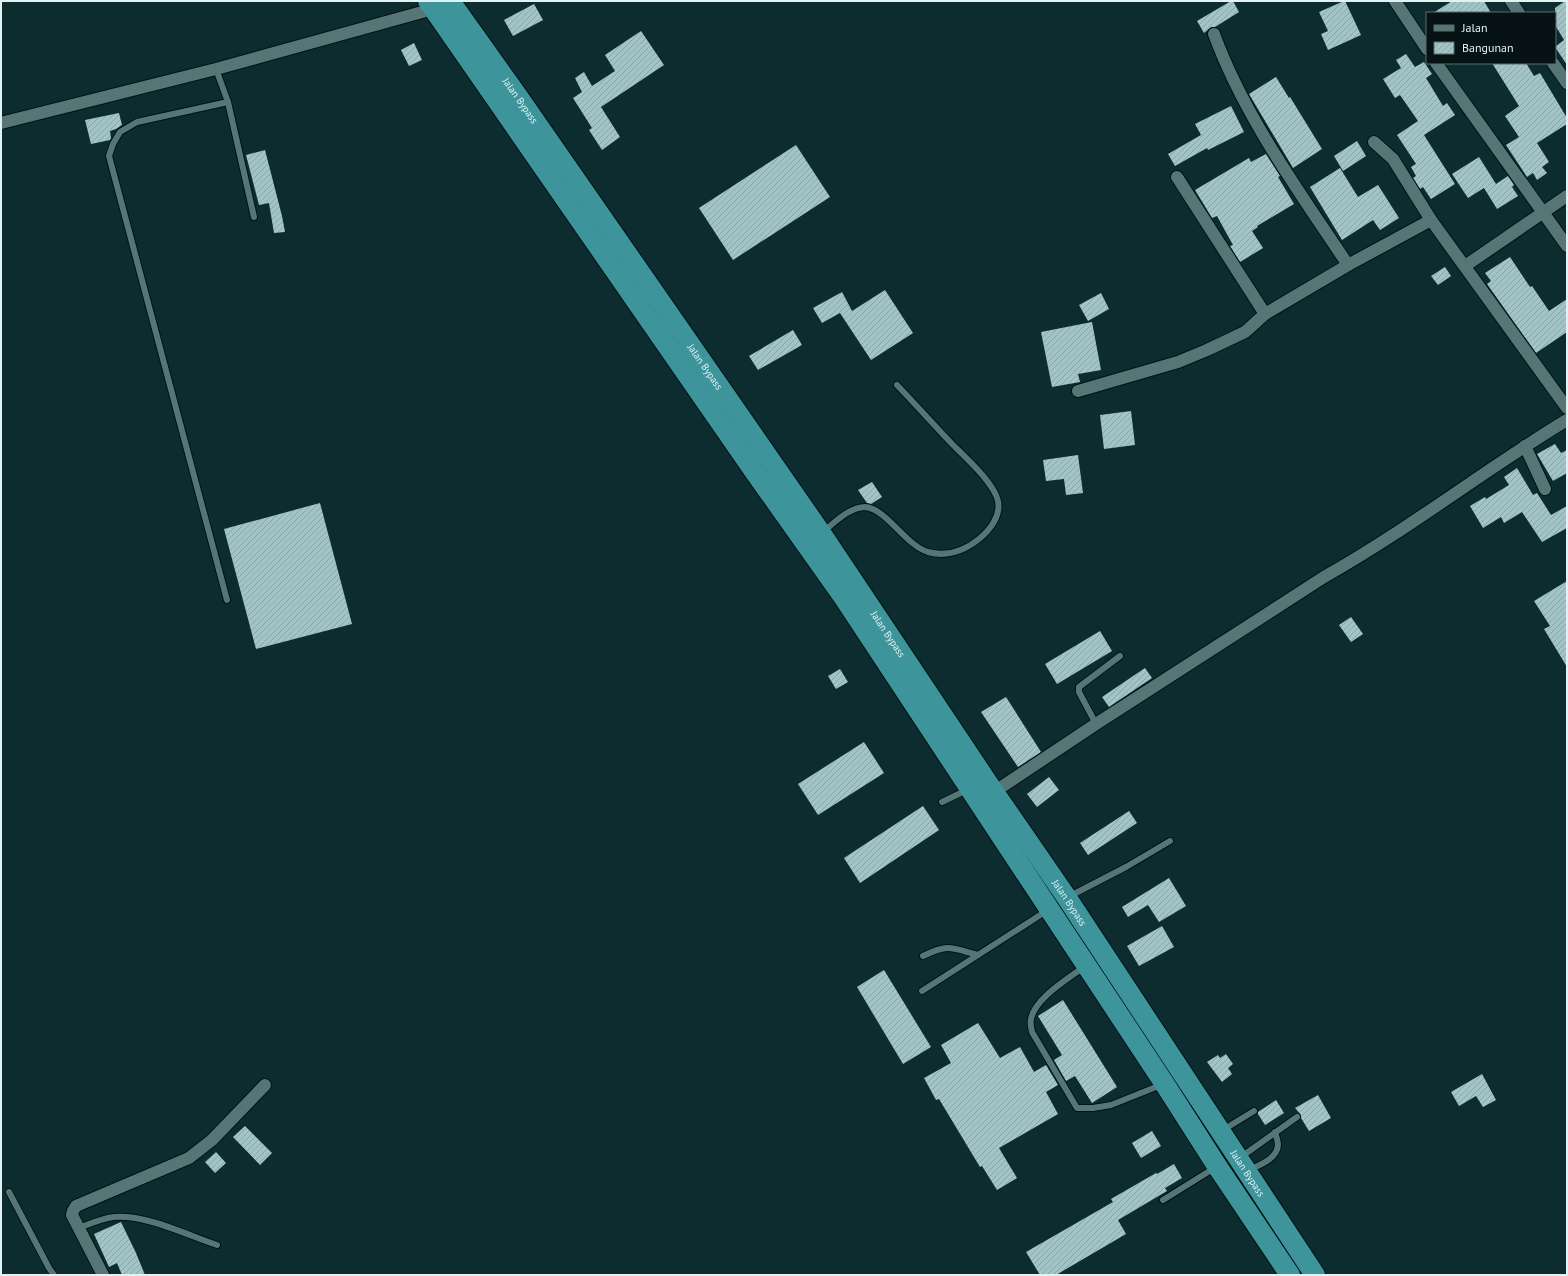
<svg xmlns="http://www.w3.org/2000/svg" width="1568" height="1276" viewBox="0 0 1568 1276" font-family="'PT Sans',sans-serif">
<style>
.building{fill:url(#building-hatch)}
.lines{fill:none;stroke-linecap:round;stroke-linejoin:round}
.service-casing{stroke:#001315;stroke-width:8}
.minor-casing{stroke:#001315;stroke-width:14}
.trunk-casing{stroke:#001315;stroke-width:22}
.service{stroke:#557577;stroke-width:6}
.minor{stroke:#557577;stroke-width:12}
.trunk{stroke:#3d949a;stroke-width:20}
.labels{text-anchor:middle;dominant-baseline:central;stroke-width:4;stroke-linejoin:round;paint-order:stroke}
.street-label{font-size:10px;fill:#e1f2f3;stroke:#061213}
</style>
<defs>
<pattern id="building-hatch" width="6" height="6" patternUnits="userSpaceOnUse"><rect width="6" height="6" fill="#a3c4c7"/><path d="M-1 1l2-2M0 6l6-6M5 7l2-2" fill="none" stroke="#8ba5a8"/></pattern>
</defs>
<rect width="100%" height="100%" fill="#0d2c2f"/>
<g class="building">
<path d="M1231 1H1233L1239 12 1215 27H1211L1204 33 1197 21Z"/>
<path d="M1344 1H1345L1361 35 1328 50 1321 34 1328 31 1319 12Z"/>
<path d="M1452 1H1484L1491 13H1433Z"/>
<path d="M1565 1H1567V65L1555 47 1564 40 1555 25V8Z"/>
<path d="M534 4 543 20 513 36 504 20Z"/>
<path d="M641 31 664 65 601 107 620 137 602 150 589 130 592 128 573 98 582 92 575 78 584 72 592 86 615 71 605 55Z"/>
<path d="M414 43 422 60 409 66 401 50Z"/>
<path d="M1406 54 1415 67 1424 62 1432 74 1426 78 1443 106 1447 103 1455 115 1424 135 1455 184 1431 199 1423 187 1420 189 1413 178 1416 176 1411 167 1416 164 1397 135 1418 121 1400 95 1395 98 1383 79 1401 68 1396 60Z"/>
<path d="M1492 63H1526L1534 76 1540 73 1567 118V124L1537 143 1549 162 1542 167 1547 173 1537 180 1533 173 1527 177 1506 145 1519 137 1505 116 1519 106Z"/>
<path d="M1276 77 1289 98 1290 97 1322 149 1293 168 1249 94Z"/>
<path d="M1231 106 1244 132 1208 150 1207 148 1175 166 1168 154 1201 135 1195 124Z"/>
<path d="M119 113 122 125 116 129 110 131 111 138 110 140 91 144 85 120Z"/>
<path d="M1357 141 1366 156 1343 171 1334 156Z"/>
<path d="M796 145 830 197 733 260 699 208Z"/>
<path d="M265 150 282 216 285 232 274 233 269 203 259 205 246 155Z"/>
<path d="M1266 154 1280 176 1278 177 1294 204 1257 226 1258 227 1252 231 1263 248 1240 262 1230 246 1233 245 1217 216 1212 218 1195 190 1249 158 1251 162Z"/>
<path d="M1479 157 1496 184 1508 176 1514 185 1512 187 1518 196 1497 209 1484 188 1468 198 1452 174Z"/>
<path d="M1340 168 1358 197 1378 185 1399 218 1380 230 1373 220 1342 240 1310 187Z"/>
<path d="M1510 257 1530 287 1532 286 1549 311 1567 299V332L1536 353 1487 284 1491 281 1485 273Z"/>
<path d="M1445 267 1451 276 1438 285 1431 276Z"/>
<path d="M885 290 913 333 871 360 840 313 822 323 813 308 842 292 852 311Z"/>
<path d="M1101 293 1109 309 1088 321 1079 305Z"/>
<path d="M1092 322 1101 370 1078 374 1080 382 1052 387 1041 332Z"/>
<path d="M793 330 802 345 758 370 749 356Z"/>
<path d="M1131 411 1135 445 1104 449 1100 415Z"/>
<path d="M1555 444 1561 453 1567 450V473L1553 481 1537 454Z"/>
<path d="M1078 455 1083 493 1066 495 1064 479 1046 481 1043 460Z"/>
<path d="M1517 468 1533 495 1537 493 1551 515 1567 506V528L1542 542 1522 512 1504 523 1501 517 1483 528 1470 506 1485 497 1486 499 1509 485 1504 477Z"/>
<path d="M872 482 882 497 871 504 867 503 858 490Z"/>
<path d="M320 503 352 624 256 649 224 529Z"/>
<path d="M1567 581V667L1544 629 1550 626 1534 601Z"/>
<path d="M1351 617 1363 634 1351 642 1339 625Z"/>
<path d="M1100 631 1112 651 1057 684 1045 664Z"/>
<path d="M1145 668 1152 678 1109 707 1102 697Z"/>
<path d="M840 669 848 682 836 689 828 676Z"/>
<path d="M1006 697 1041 752 1018 767 981 712Z"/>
<path d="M864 742 884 773 818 815 798 784Z"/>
<path d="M1049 777 1059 790 1037 807 1027 794Z"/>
<path d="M923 806 939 830 860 883 844 858Z"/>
<path d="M1129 811 1137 823 1088 855 1080 843Z"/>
<path d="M1169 878 1186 906 1159 922 1148 905 1128 917 1122 907Z"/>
<path d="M1162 926 1174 947 1139 966 1127 946Z"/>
<path d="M884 970 931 1047 903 1064 857 987Z"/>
<path d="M1063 1000 1117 1087 1092 1103 1075 1076 1066 1081 1054 1060 1062 1055 1038 1016Z"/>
<path d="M978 1023 1000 1058 1020 1047 1034 1072 1046 1065 1058 1085 1046 1092 1058 1114 999 1148 1017 1178 997 1190 982 1166 980 1167 939 1099 936 1100 924 1078 951 1063 941 1045Z"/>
<path d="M1226 1054 1233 1064 1228 1068 1232 1074 1222 1082 1207 1062 1218 1055 1220 1058Z"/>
<path d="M1482 1074 1496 1100 1483 1107 1476 1096 1459 1106 1451 1092Z"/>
<path d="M1318 1095 1331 1118 1309 1131 1301 1118V1115L1295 1108Z"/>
<path d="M1276 1100 1284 1113 1265 1125 1258 1114V1112Z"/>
<path d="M245 1126 272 1153 260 1165 233 1137Z"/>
<path d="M1152 1131 1161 1146 1141 1158 1132 1143Z"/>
<path d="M216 1152 226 1163 215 1173 205 1162Z"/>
<path d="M1174 1164 1182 1178 1165 1188 1167 1191 1118 1220 1126 1234 1056 1275H1040L1026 1252 1113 1202 1111 1199 1156 1173 1157 1174Z"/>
<path d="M121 1222 136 1253 145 1275H122L117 1263 109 1267 94 1234Z"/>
</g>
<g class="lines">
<g class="service-casing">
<g id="service">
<path d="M216 69 228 102 254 217"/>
<path d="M824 531C835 522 850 507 865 507 887 509 905 545 928 552 946 557 964 551 979 539 990 530 1001 516 998 501 994 483 966 458 953 445 934 425 916 405 897 385"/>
<path d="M227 600 109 156 113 144 120 132 137 122 228 102"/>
<path d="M1096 724 1079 692V687L1120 656"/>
<path d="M942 802 967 790"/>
<path d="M1070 896 1126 867 1170 841"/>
<path d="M923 956C949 943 952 948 978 955"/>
<path d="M1085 966C1068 979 1035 998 1031 1019 1030 1023 1031 1028 1032 1032L1077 1108H1093L1111 1105 1161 1085"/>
<path d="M922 991 1048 910"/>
<path d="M1223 1130 1254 1111"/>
<path d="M1241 1157 1297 1117"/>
<path d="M1249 1170C1260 1165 1277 1159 1278 1145 1278 1141 1276 1136 1275 1132"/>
<path d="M9 1192 49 1268 54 1275"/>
<path d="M1163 1200 1216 1167"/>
<path d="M79 1228C90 1224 102 1218 114 1217 145 1214 187 1235 217 1245"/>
</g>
</g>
<g class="minor-casing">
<g id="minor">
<path d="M1395 1 1427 49"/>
<path d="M1511 1 1519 13"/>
<path d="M1214 34C1245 118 1299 191 1348 265"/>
<path d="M1436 63 1567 246"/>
<path d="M1553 63 1567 83"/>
<path d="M1 123 216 69 433 9"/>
<path d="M1374 142 1393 159 1431 220 1567 408"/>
<path d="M1177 177 1265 314"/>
<path d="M1465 266 1567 196"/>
<path d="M1078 391 1178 362 1207 350 1245 332 1265 314 1348 265 1431 220"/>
<path d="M1525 446 1545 489"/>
<path d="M994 792 1096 724 1324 577C1408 530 1484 470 1567 420"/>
<path d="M103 1275 72 1215 73 1211 76 1206 189 1158 212 1140 265 1085"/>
</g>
</g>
<g class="trunk-casing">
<g id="trunk">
<path d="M428 1 754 471 844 598 1164 1083 1217 1166 1290 1275"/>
<path id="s1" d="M450 1 517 95 821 533 994 792 1067 898 1315 1275"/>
</g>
</g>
<use href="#service" class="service"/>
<use href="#minor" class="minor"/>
<use href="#trunk" class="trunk"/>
</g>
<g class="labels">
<g class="street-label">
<text stroke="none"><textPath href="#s1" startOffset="122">Jalan Bypass</textPath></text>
<text stroke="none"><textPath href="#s1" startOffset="446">Jalan Bypass</textPath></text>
<text stroke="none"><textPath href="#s1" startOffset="770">Jalan Bypass</textPath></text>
<text stroke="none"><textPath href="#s1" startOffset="1094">Jalan Bypass</textPath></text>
<text stroke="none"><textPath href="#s1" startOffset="1418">Jalan Bypass</textPath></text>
</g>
</g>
<rect width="1568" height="1276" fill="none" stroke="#e1f2f3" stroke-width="4"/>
<rect x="1426" y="12" width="130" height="52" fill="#061213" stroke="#5e6c6d"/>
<rect x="1434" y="25" width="20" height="6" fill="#557577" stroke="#5e6c6d"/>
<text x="1462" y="32" font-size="12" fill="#e1f2f3">Jalan</text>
<rect x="1434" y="42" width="20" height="12" fill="url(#building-hatch)" stroke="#5e6c6d"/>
<text x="1462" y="52" font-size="12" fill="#e1f2f3">Bangunan</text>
</svg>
